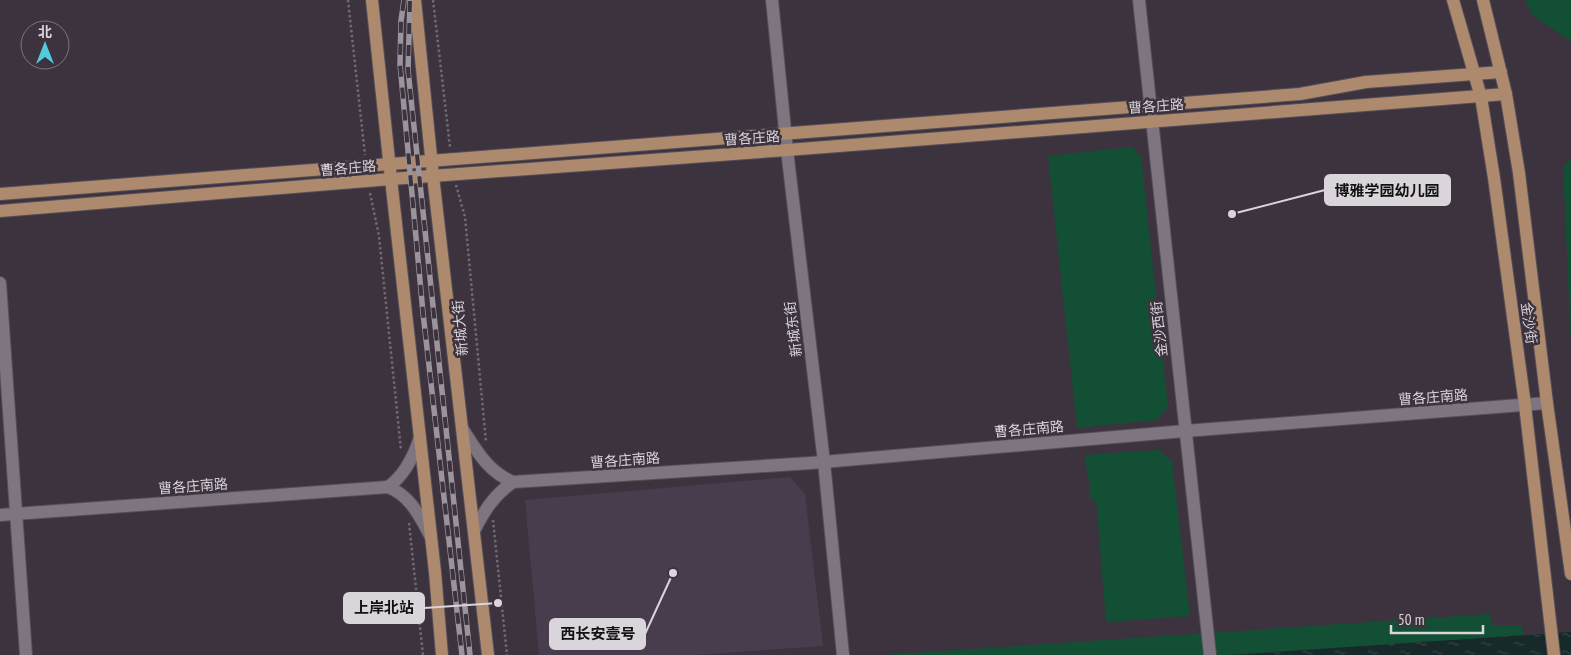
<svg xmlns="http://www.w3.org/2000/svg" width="1571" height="655" viewBox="0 0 1571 655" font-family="'PT Sans Narrow','Noto Sans SC',sans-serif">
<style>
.commercial{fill:#473d4d}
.green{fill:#124f34}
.water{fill:url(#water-ripples)}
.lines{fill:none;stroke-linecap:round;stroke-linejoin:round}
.minor-casing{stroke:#564f57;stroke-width:14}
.major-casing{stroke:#564f57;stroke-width:14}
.path{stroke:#716972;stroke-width:2.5;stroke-dasharray:2.5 2.5;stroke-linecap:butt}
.minor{stroke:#7f7581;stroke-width:12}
.major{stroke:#ad8a6e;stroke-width:12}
.rail-casing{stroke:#9b949c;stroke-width:5.5}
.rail{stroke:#3c333e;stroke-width:4;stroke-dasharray:11;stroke-linecap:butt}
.labels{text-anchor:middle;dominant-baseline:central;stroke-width:5;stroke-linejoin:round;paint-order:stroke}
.street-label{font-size:14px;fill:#dad4db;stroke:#3c333e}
.leader{fill:none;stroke:#dad4db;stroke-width:2}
.callout-dot{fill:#dad4db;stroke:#3c333e;stroke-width:2}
.callout{fill:#dad4db;stroke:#dad4db;stroke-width:2}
.callout-label{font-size:15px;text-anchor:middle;font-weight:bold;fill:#111}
</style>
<defs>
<pattern id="water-ripples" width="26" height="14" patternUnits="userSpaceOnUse" patternTransform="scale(1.25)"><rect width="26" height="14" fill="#172929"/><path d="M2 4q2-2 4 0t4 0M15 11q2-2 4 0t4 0" fill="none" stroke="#384747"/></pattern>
</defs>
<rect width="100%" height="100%" fill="#3c333e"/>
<path class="commercial" d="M790 477 805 494 823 646 696 655H539L525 500Z"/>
<g class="green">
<path d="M1525 0H1571V42L1532 15Z"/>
<path d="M1132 147 1141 157 1168 407 1157 420 1077 428 1048 156Z"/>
<path d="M1571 159V345L1563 167Z"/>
<path d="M1159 450 1172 461 1190 616 1106 622 1096 499 1090 500 1089 481 1084 455Z"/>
<path d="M1490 614 1492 625H1522L1526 655H883Z"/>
</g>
<path class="water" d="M1571 632V655H1230Z"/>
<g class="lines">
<g class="minor-casing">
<g id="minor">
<path d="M772 0 787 150 824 462 843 655"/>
<path d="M1139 0 1210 655"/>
<path d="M0 283 26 655"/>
<path d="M462 428C476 450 488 472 513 482L811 463 1185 431 1547 403"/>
<path d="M388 487C405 475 414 456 420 437"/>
<path d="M0 515 388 487C411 496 420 517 431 537"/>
<path d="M474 531C484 511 494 495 513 482"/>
</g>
</g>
<g class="major-casing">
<g id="major">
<path d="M372 0 391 179 435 572 442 655"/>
<path d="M415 0 433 176 488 655"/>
<path d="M1453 0 1481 97 1494 178 1525 405 1554 655"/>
<path d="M1483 0 1506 94 1519 173 1547 403 1571 574"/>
<path d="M0 194 1300 94 1366 82 1501 72"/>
<path d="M0 211 391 179 787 150 1506 94"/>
</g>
</g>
<g class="path">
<path d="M348 0 365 155"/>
<path d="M433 0 450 147"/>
<path d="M456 185 465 217 486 442"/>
<path d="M370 193 379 236 401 450"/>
<path d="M493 520 507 655"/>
<path d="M409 523 423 655"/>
</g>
<use href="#minor" class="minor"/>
<use href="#major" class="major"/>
<g class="rail-casing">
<g id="rail">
<path d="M404 0 401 21 400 64 423 313 462 655"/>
<path d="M410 1 408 70 470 655"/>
</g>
</g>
<use href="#rail" class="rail"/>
</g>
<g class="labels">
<g class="street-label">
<text transform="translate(1156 106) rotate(-4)">曹各庄路</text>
<text transform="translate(752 138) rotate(-4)">曹各庄路</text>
<text transform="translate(348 168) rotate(-5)">曹各庄路</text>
<text transform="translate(1529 323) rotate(82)">金沙街</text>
<text transform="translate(460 328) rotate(-95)">新城大街</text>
<text transform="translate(793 329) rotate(-97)">新城东街</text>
<text transform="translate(1159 329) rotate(-96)">金沙西街</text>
<text transform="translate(1433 397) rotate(-4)">曹各庄南路</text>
<text transform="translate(1029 429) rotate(-5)">曹各庄南路</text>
<text transform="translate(625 460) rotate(-4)">曹各庄南路</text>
<text transform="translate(193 486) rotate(-4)">曹各庄南路</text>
</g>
</g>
<path class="leader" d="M1232 214L1325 190M498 603L424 608M673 573L645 634"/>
<g class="callout-dot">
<circle cx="1232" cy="214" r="5"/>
<circle cx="498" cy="603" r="5"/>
<circle cx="673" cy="573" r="5"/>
</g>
<g class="callout">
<rect x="1325" y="175" width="125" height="30" rx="5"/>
<rect x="344" y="593" width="80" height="30" rx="5"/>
<rect x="550" y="619" width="95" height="30" rx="5"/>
</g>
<g class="callout-label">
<text x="1387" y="196">博雅学园幼儿园</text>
<text x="384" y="613">上岸北站</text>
<text x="598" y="639">西长安壹号</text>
</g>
<g transform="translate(45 45)"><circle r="24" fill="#3c333e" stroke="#7b737d"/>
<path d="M0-4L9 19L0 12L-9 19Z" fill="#54cadd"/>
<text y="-8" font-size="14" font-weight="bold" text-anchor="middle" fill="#dad4db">北</text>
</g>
<path d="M1391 625v8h92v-8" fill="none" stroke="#dad4db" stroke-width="2.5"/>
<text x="1398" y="625" font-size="15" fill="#dad4db" stroke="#3c333e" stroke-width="4" paint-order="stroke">50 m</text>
</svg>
